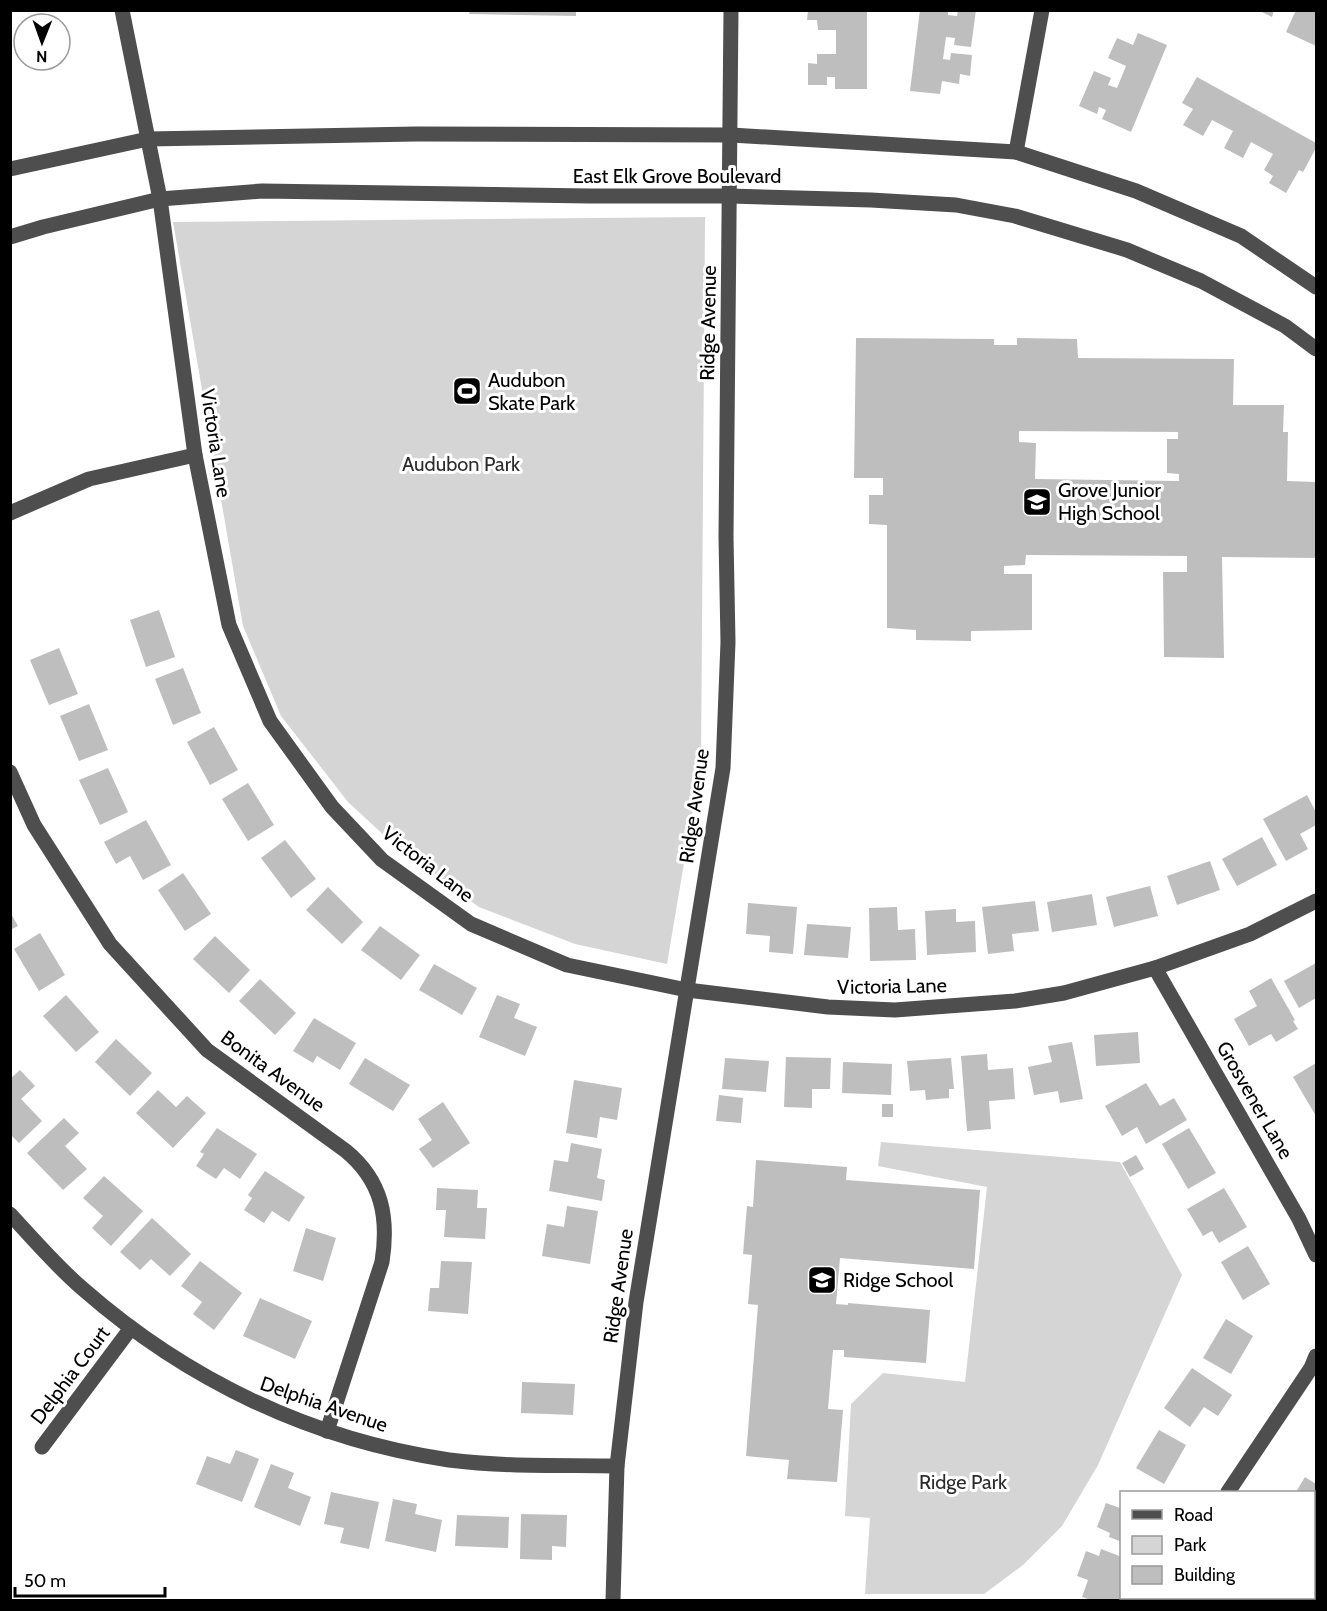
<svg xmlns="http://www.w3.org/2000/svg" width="1327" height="1611" viewBox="0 0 1327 1611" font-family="Cabin,sans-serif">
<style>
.green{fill:#d5d5d5}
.building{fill:#bebebe;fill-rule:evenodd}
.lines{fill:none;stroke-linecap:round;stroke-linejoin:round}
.minor{stroke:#4e4e4e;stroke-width:15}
.labels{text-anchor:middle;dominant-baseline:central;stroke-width:6;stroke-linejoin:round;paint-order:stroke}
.street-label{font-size:20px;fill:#000;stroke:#fff}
.poi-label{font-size:20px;fill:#000;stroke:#fff;text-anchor:start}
.park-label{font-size:20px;fill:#2c2c2c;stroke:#fff}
</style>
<rect width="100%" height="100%" fill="#fff"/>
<g class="green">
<path d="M705 217 701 762 667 964 575 944 479 907 401 851 348 802 281 716 243 626 173 222Z"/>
<path d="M881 1142 1120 1162 1182 1275 1098 1465 1062 1526 1023 1565 984 1594H865L870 1518 845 1516 851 1404 883 1373 965 1382 987 1187 878 1166Z"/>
</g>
<g class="building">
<path d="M470 10H576V16L469 14Z"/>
<path d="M808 10H867V89H835V77H827V85H808V63L817 64V54H836V30H818L817 20H807Z"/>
<path d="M920 10H948V15L957 16 958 10H976L971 47 954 45 955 38 946 37 943 59 950 60 951 53 972 55 970 76 960 74 959 84 942 81 940 94 910 91Z"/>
<path d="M1258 10H1274L1272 17Z"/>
<path d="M1296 10H1316V46L1286 32Z"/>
<path d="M1138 33 1167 45 1131 132 1102 119 1106 110 1099 107 1097 114 1079 106 1094 71 1111 78 1108 85 1117 88 1126 66 1108 58 1117 38 1133 45Z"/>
<path d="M1197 77 1316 143V148L1303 172 1299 170 1286 193 1269 183 1273 176 1264 170 1273 154 1251 142 1243 158 1224 148 1233 131 1212 120 1203 136 1183 125 1193 109 1182 103Z"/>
<path d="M856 338 994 339V345H1017V338L1077 339 1078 358 1234 359 1233 405H1284L1283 432H1288L1287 481 1316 482V558L1222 557 1224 658 1164 657 1163 572H1187V556L1026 555 1025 565 1004 566V574H1032V630L971 631V641L916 640V630L887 628V525L869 524V495H883V478H854ZM1019 431 1178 432V439H1167V473L1179 474V481L1035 479 1036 443 1019 442Z"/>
<path d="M159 610 175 657 146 667 130 620Z"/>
<path d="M59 648 78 694 49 705 30 660Z"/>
<path d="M183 668 201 713 173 725 155 679Z"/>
<path d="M89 704 108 750 79 761 60 716Z"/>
<path d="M214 727 238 770 210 785 187 742Z"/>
<path d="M108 768 128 812 100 825 79 780Z"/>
<path d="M248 783 274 825 248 841 222 799Z"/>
<path d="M1307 795 1316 812V825L1300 834 1308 849 1286 861 1263 819Z"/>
<path d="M146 820 171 865 143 880 130 856 116 864 104 842Z"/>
<path d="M1262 837 1277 865 1237 886 1222 859Z"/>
<path d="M285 840 316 879 291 898 261 858Z"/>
<path d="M1210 861 1220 890 1177 905 1167 876Z"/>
<path d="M183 873 211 914 185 931 158 890Z"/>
<path d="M1150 886 1158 916 1114 927 1106 897Z"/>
<path d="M328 887 363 922 342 944 306 910Z"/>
<path d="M1092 894 1097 925 1052 932 1047 902Z"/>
<path d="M1035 901 1039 931 1012 934 1014 951 988 954 982 907Z"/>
<path d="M748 903 797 907 793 954 769 952 770 936 746 934Z"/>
<path d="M897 907 898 930 915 929 916 960 870 961 869 908Z"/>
<path d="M956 909V922L975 921 976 952 927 955 925 911Z"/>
<path d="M10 912 18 926 10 930Z"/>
<path d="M807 924 851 927 848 958 804 955Z"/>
<path d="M380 926 420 955 401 980 361 950Z"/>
<path d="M40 933 65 975 39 991 14 949Z"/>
<path d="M215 936 250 970 229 993 193 959Z"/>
<path d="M1316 963V998L1299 1008 1284 981Z"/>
<path d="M434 964 477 988 462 1015 419 990Z"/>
<path d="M1271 978 1295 1020 1293 1021 1298 1029 1276 1042 1271 1034 1249 1046 1234 1019 1257 1006 1249 991Z"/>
<path d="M260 979 296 1013 275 1035 239 1001Z"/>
<path d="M66 995 99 1032 76 1052 43 1016Z"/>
<path d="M497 995 520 1004 514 1018 537 1027 525 1056 479 1037Z"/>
<path d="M314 1018 356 1043 340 1070 317 1056 313 1063 293 1051Z"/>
<path d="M1138 1032 1140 1063 1096 1066 1094 1035Z"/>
<path d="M116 1039 152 1073 130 1096 95 1062Z"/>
<path d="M1072 1042 1083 1099 1060 1103 1058 1091 1034 1095 1028 1067 1052 1062 1048 1046Z"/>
<path d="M987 1054 988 1070 1013 1068 1015 1099 989 1101 991 1129 967 1131 961 1056Z"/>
<path d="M786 1057 831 1058 830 1089H812V1108L784 1107Z"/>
<path d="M365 1058 410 1085 393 1111 349 1084Z"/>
<path d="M725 1058 769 1061 766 1092 722 1089Z"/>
<path d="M951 1058 954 1089H949V1098L926 1100 925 1090 910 1091 907 1061Z"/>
<path d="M843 1062 892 1064 891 1095 842 1093Z"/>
<path d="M1316 1063V1116L1293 1077Z"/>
<path d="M20 1070 35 1086 21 1099 42 1121 19 1143 10 1134V1079Z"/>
<path d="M574 1080 622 1088 617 1120 600 1117 597 1138 566 1133Z"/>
<path d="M1146 1083 1160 1106 1174 1098 1187 1120 1146 1144 1137 1127 1122 1136 1105 1106Z"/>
<path d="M158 1090 176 1107 187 1096 206 1113 173 1148 136 1113Z"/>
<path d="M719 1095 743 1098 741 1123 716 1121Z"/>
<path d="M443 1102 470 1143 433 1168 419 1149 432 1140 418 1119Z"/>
<rect x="882" y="1104" width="11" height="13"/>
<path d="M64 1118 79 1133 65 1146 87 1169 63 1190 27 1153Z"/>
<path d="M217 1128 257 1154 240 1179 224 1168 216 1179 196 1166 204 1154 200 1152Z"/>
<path d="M1189 1128 1216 1173 1188 1189 1162 1144Z"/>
<path d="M571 1143 602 1149 597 1178 605 1180 602 1201 549 1191 554 1160 568 1162Z"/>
<path d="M1136 1155 1144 1169 1130 1177 1122 1163Z"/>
<path d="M756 1160 847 1167 846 1180 980 1190 974 1269 840 1258 836 1304 848 1305V1303L930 1310 926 1363 844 1357V1350H833L828 1409 843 1410 837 1482 787 1479 789 1460 746 1456 758 1305 748 1304 752 1255 743 1254 747 1206 753 1207Z"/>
<path d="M265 1171 305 1197 289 1222 272 1211 264 1223 244 1210 252 1198 248 1195Z"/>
<path d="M104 1176 143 1211 111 1246 92 1228 103 1216 83 1198Z"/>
<path d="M437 1188 478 1190 477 1208H487L485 1239 444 1237 446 1210H436Z"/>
<path d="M1224 1188 1247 1227 1219 1243 1212 1231 1203 1236 1187 1209Z"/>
<path d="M567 1206 598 1211 590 1264 542 1256 547 1224 564 1227Z"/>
<path d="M152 1218 191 1254 170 1276 151 1259 140 1270 120 1252Z"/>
<path d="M306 1228 336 1238 323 1281 293 1271Z"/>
<path d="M1248 1246 1270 1284 1243 1300 1221 1262Z"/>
<path d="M200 1261 242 1293 214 1330 193 1314 202 1302 181 1286Z"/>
<path d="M441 1261 472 1262 468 1314 428 1311 430 1288H439Z"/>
<path d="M260 1298 312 1321 295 1359 243 1336Z"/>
<path d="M1226 1319 1253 1336 1231 1374 1203 1358Z"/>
<path d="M1192 1368 1232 1395 1218 1416 1204 1407 1190 1427 1164 1408Z"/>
<path d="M522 1382 575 1384 573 1415 521 1413Z"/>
<path d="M1159 1430 1186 1445 1164 1484 1136 1468Z"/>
<path d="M236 1450 259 1459 242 1502 196 1484 207 1456 230 1464Z"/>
<path d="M271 1464 294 1473 288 1488 311 1497 300 1526 254 1507Z"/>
<path d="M1305 1477 1316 1484V1520L1314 1525V1492H1296Z"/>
<path d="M331 1492 379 1502 369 1549 340 1543 344 1528 324 1524Z"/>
<path d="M393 1499 417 1504 415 1514 442 1520 436 1552 385 1541Z"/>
<path d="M1106 1503 1120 1508 1122 1504V1542L1109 1537 1110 1533 1097 1527Z"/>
<path d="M521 1514 567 1515 566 1547 552 1546V1560L520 1559Z"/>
<path d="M457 1515 509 1517 508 1548 455 1546Z"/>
<path d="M1101 1549 1122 1557V1598H1127L1125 1600H1091L1082 1597 1088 1580 1077 1576 1086 1551 1099 1556Z"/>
<path d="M1236 1598H1268V1600H1235Z"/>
</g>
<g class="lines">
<g class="minor">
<path d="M122 10 160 199 195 455 229 625 270 721 332 807 382 860 471 924 567 965 687 990 828 1007 895 1010 1015 1001 1064 993 1155 968 1250 934 1316 901"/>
<path d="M1016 152 1042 10"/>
<path d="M10 169 148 139 416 134 731 135 1016 152 1136 191 1241 236 1316 287"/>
<path d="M10 237 43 227 160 199 262 191 589 196H729L871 200 956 205 1015 216 1127 250 1201 281 1285 326 1316 349"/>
<path d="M10 513 89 479 195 455"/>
<path d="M10 772 34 825 110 944 207 1050 346 1151C382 1181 389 1217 382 1262L327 1431"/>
<path d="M1155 968 1299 1219 1316 1255"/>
<path d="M10 1214C34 1240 57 1267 83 1289 187 1380 312 1440 449 1460 504 1467 561 1465 617 1466"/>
<path d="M42 1447 131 1328"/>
<path d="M1228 1492 1311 1368 1316 1356"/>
<path d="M613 1600 617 1466 636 1302 723 768 728 642 726 537 731 10"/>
<path d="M1174 1600 1175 1598"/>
</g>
</g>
<defs>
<g id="stadium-square" transform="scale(1.5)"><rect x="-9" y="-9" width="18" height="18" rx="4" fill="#000" stroke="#fff"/><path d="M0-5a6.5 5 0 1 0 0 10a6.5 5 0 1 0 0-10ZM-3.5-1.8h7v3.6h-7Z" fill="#fff"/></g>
<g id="school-square" transform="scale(1.5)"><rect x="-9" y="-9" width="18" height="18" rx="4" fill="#000" stroke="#fff"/><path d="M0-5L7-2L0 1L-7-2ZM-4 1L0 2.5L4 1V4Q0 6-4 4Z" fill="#fff"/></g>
</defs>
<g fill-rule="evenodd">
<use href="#stadium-square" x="467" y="391"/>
<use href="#school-square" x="1037" y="502"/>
<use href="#school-square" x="822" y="1280"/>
</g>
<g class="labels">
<g class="street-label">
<text x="677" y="176">East Elk Grove Boulevard</text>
<text transform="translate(708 323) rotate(-89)">Ridge Avenue</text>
<text transform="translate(216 443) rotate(81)">Victoria Lane</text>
<text transform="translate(694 806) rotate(-82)">Ridge Avenue</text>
<text transform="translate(428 864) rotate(38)">Victoria Lane</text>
<text transform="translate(892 986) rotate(-1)">Victoria Lane</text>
<text transform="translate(273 1071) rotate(36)">Bonita Avenue</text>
<text transform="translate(1255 1100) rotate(60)">Grosvener Lane</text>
<text transform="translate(618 1286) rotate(-82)">Ridge Avenue</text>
<text transform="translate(70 1375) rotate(-53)">Delphia Court</text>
<text transform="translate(324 1404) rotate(19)">Delphia Avenue</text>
</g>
<g class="poi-label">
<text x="488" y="380">Audubon<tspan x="488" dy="23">Skate Park</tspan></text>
<text x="1058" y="490">Grove Junior<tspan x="1058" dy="23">High School</tspan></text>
<text x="843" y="1280">Ridge School</text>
</g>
<g class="park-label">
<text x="461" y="464">Audubon Park</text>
<text x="963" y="1482">Ridge Park</text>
</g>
</g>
<rect width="1327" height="1611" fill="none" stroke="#000000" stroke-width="24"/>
<rect x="1120" y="1491" width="195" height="108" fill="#ffffff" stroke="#999999" stroke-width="1.5"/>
<rect x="1132" y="1510" width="30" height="9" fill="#4e4e4e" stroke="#999999" stroke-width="1.5"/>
<text x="1174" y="1521" font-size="18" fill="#000000">Road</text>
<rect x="1132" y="1536" width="30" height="18" fill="#d5d5d5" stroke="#999999" stroke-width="1.5"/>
<text x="1174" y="1551" font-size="18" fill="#000000">Park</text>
<rect x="1132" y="1566" width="30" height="18" fill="#bebebe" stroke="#999999" stroke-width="1.5"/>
<text x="1174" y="1581" font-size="18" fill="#000000">Building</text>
<g transform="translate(42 42) rotate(181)"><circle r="28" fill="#ffffff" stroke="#999999" stroke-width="1.5"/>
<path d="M0-4.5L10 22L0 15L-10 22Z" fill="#000000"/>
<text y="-9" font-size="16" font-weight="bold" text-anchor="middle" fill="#000000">N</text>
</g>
<path d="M15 1587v9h150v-9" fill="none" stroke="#000000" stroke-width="3"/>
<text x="24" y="1587" font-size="18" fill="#000000" stroke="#ffffff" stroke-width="4.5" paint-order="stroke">50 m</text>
</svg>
